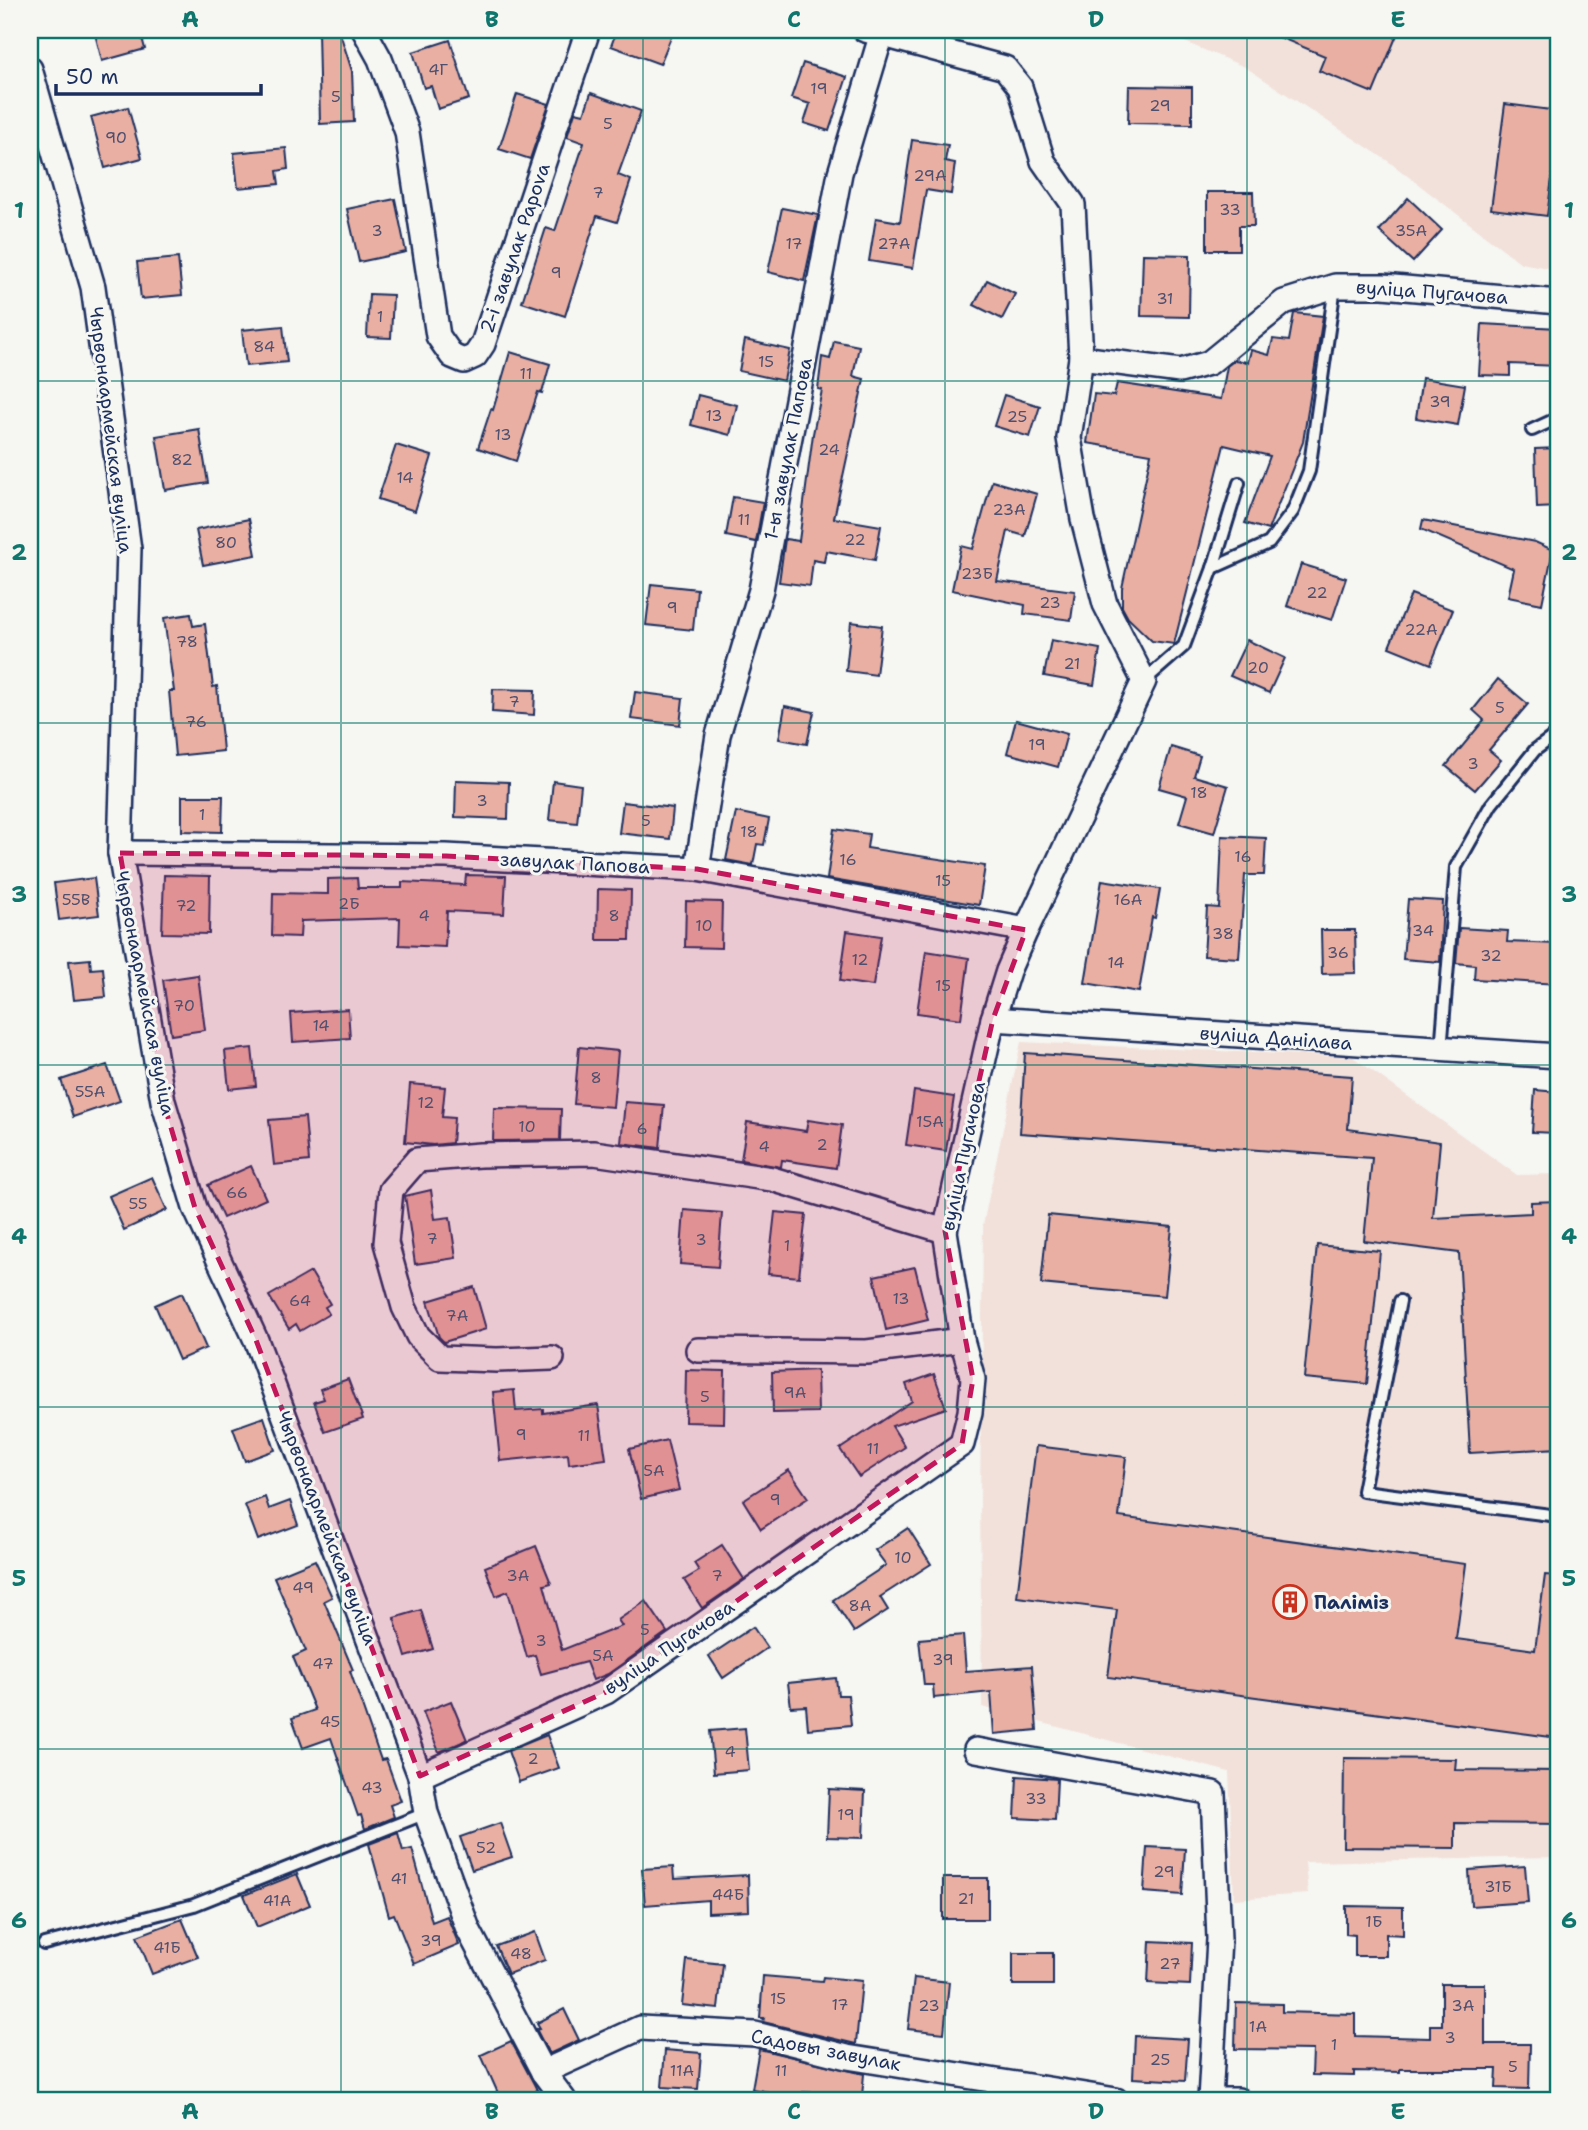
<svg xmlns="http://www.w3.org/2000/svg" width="1588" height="2130" viewBox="0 0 1588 2130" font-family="'Shantell Sans',sans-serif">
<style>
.built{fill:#f2e1da}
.building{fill:#e8afa2;stroke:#1b2f5e;stroke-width:2}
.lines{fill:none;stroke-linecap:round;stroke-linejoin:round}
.lane-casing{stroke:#1b2f5e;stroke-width:16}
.street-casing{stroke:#1b2f5e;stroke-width:28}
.lane{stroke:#f6f6f2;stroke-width:10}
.street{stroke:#f6f6f2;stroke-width:23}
.marked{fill:#c2185b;fill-opacity:0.2;stroke:#c2185b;stroke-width:5;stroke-dasharray:14 9;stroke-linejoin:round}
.grid{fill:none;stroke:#0f766e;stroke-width:2;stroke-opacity:0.55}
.labels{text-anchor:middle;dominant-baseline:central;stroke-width:6;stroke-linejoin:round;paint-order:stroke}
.number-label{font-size:16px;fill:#4e4f6f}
.street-label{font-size:19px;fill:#1b2f5e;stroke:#f6f6f2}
.poi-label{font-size:19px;font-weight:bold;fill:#1b2f5e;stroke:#f6f6f2;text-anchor:start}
.neatline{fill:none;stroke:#0f766e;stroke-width:2.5}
.grid-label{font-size:23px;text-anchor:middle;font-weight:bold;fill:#0f766e}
</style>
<rect width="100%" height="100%" fill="#f6f6f2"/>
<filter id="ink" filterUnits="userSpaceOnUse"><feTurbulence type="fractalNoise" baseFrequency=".0143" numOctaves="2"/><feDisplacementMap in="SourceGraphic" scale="14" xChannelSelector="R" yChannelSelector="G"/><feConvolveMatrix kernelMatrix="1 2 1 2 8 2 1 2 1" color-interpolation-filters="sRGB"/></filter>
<g filter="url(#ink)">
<g class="built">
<path d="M1156 30H1558V270L1521 263 1388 161 1245 67Z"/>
<path d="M1021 1042 1353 1057 1517 1175 1558 1174V1857L1305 1862 1308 1894 1234 1899 1229 1772 982 1707 980 1503 983 1225Z"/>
</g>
<g class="building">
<path d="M94 30H140L145 49 102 61Z"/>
<path d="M318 30H339L352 71 354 122 320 124Z"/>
<path d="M617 30H674L660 64 611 46Z"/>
<path d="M1262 30H1399L1373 93 1319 71 1325 56Z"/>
<path d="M450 40 469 99 438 109 431 86 424 88 413 52Z"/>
<path d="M803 63 847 77 829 131 804 123 810 104 791 98Z"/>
<path d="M1129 86 1192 87V124L1128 123Z"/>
<path d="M591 93 641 111 618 175 631 180 617 222 597 216 565 316 522 302 546 228 555 231 584 143 567 137 575 112 584 114Z"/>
<path d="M517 94 549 104 530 159 499 149Z"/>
<path d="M1505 104 1558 111V133L1547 216 1491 209Z"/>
<path d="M128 107 142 158 105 168 91 117Z"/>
<path d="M912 140 948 145 945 161 955 163 951 194 926 190 913 268 869 261 876 218 900 222Z"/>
<path d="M286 148 288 169 277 171 279 184 238 188 234 153Z"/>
<path d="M1207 192H1253L1254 226H1239V250H1207Z"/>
<path d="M1408 198 1442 230 1413 262 1379 231Z"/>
<path d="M395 199 406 252 359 262 347 209Z"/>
<path d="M782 208 818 215 804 281 768 272Z"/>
<path d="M1143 254 1190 255 1189 317 1141 316Z"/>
<path d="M178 258 182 295 141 299 137 262Z"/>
<path d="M987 280 1015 294 1002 319 974 305Z"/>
<path d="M369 294 393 295 391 338 367 337Z"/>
<path d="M1294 313 1323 316 1303 442 1268 530 1245 523 1270 456 1224 445 1174 644 1152 641 1128 618 1122 607V588L1151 454 1087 443 1094 394 1114 396 1117 383 1221 399 1227 366 1235 360 1248 362 1251 350 1269 355 1273 339 1289 341Z"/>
<path d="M1482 324 1558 328V366L1510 364V376L1479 375Z"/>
<path d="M283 326 287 362 246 366 242 330Z"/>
<path d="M745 340 790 350 784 381 739 371Z"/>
<path d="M834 341 859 346 853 376 864 379 834 518 881 526 875 560 826 551 824 562 813 560 810 586 779 582 785 539 799 541 813 434 822 390 818 389 822 357 830 359Z"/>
<path d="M510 352 550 364 542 393 538 392 516 461 478 448 491 409 493 410Z"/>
<path d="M1422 378 1465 385 1458 425 1416 418Z"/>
<path d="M698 395 737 405 730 435 691 425Z"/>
<path d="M1004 395 1040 406 1030 437 994 426Z"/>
<path d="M199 429 208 483 165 490 156 436Z"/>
<path d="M396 445 432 456 415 511 378 499Z"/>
<path d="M1558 448V507L1537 508 1535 449Z"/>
<path d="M992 481 1037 494 1025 536 1008 531 997 581 1075 591 1071 620 1024 614 1025 605 952 590 961 546 973 549Z"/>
<path d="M733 497 763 502 756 542 726 536Z"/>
<path d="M249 519 256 555 203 565 196 530Z"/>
<path d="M1423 520 1535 542 1553 550 1542 604 1508 597 1514 569 1421 529Z"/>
<path d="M1301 564 1346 578 1332 620 1287 606Z"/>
<path d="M651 584 697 589 693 630 646 625Z"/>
<path d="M1411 594 1453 610 1431 664 1389 647Z"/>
<path d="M191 614 193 626 205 624 213 687 217 686 223 751 175 756 169 691H174L164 618Z"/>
<path d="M851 622 882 626 876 675 846 671Z"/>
<path d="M1051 640 1100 649 1094 685 1044 676Z"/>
<path d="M1247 640 1285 658 1269 693 1230 676Z"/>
<path d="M1498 679 1528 704 1489 750 1501 760 1475 790 1446 766 1484 720 1473 710Z"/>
<path d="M493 689 535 690 534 715 492 712Z"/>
<path d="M635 692 683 698 680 725 631 719Z"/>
<path d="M785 706 814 712 807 744 779 739Z"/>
<path d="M1016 720 1067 734 1058 767 1007 753Z"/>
<path d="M1171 747 1200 756 1194 776 1228 786 1214 833 1179 823 1187 796 1159 788Z"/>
<path d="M456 780 509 782 508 819 455 817Z"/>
<path d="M553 781 581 785 577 823 549 820Z"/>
<path d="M182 796H223L222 832 182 831Z"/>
<path d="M623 802 673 808 670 839 619 833Z"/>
<path d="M736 812 769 819 764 845 757 844 753 865 726 860Z"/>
<path d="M834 829 869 834 867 848 985 866 979 905 827 879Z"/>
<path d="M1222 836 1266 838 1264 875H1245L1239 958 1204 956 1207 907 1219 908Z"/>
<path d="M164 875 210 876 209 934 162 933Z"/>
<path d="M466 875 506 876 504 914 447 911 445 947 399 945 400 918 301 921 300 937 272 936 273 893 328 894V879L357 878 358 888H402V882L465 885Z"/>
<path d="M94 878 99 915 59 920 54 883Z"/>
<path d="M1102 880 1160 889 1155 918 1152 917 1139 992 1085 983Z"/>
<path d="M598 889 631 890 630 940H597Z"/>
<path d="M1408 899 1443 901 1440 962 1403 959Z"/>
<path d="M686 901 722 902 721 948 685 947Z"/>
<path d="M1459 928 1508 931 1507 942 1558 944V984L1474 979 1475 965 1456 963Z"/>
<path d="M1321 930H1355L1356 973 1322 974Z"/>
<path d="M847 931 881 936 873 986 840 981Z"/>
<path d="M926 951 969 958 961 1019 917 1013Z"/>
<path d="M90 959 91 969 103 968 106 997 74 1000 69 961Z"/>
<path d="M198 975 205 1030 171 1035 163 980Z"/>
<path d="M348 1009 350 1038 293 1042 291 1013Z"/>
<path d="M579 1047 618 1051 613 1107 574 1104Z"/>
<path d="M252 1048 256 1086 229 1089 225 1051Z"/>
<path d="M1025 1053 1352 1076 1348 1129 1440 1142 1433 1218 1531 1213V1202L1558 1201V1448L1470 1453 1459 1253 1364 1241 1372 1158 1020 1133Z"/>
<path d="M107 1065 120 1101 73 1117 61 1080Z"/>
<path d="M410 1084 445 1087 442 1117 454 1118 452 1143 433 1145 405 1142Z"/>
<path d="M1535 1090 1558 1092V1133L1532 1132Z"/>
<path d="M914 1091 954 1097 946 1151 906 1145Z"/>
<path d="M625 1102 664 1105 660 1148 621 1143Z"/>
<path d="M494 1108 561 1109 560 1140 493 1141Z"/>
<path d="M305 1117 309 1161 274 1165 269 1120Z"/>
<path d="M808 1120 842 1125 836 1168 782 1160 781 1167 741 1160 747 1122 806 1131Z"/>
<path d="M251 1166 266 1199 223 1218 208 1185Z"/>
<path d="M152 1177 167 1210 124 1230 109 1196Z"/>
<path d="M431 1190 435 1219 450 1217 456 1258 415 1264 405 1196Z"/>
<path d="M684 1210 722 1213 718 1267 680 1264Z"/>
<path d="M775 1212 806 1215 799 1277 768 1274Z"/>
<path d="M1048 1215 1172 1227 1165 1296 1041 1284Z"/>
<path d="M1317 1245 1380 1251 1367 1384 1304 1378Z"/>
<path d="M915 1267 928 1320 886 1330 874 1276Z"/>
<path d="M311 1272 330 1304 325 1307 329 1314 300 1331 296 1324 289 1329 269 1296Z"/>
<path d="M474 1287 486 1329 444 1342 439 1337 428 1301Z"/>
<path d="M182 1293 206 1348 179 1360 155 1305Z"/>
<path d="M686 1370 725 1371 724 1423 685 1422Z"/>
<path d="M817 1370 818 1412 773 1413 772 1372Z"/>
<path d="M934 1374 946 1408 892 1426 905 1447 859 1477 840 1449 912 1401 906 1384Z"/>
<path d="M348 1379 363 1419 325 1432 314 1402 324 1399 320 1389Z"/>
<path d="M514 1390 516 1411 543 1409V1413L598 1405 606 1459 569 1464 568 1454 500 1461 493 1392Z"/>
<path d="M264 1417 275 1450 245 1461 233 1428Z"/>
<path d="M667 1440 679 1490 641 1499 629 1449Z"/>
<path d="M1036 1446 1126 1457 1119 1517 1466 1564 1456 1639 1535 1650 1545 1575 1558 1576V1738L1108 1677 1117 1610 1017 1597Z"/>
<path d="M789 1470 808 1498 761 1529 743 1500Z"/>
<path d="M265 1497 269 1509 290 1501 298 1525 258 1540 245 1505Z"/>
<path d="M908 1528 931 1564 880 1597 888 1610 854 1632 833 1600 886 1565 875 1550Z"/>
<path d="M722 1545 744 1579 702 1608 684 1580 699 1571 694 1563Z"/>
<path d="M536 1546 551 1583 544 1585 562 1650 622 1626 618 1620 646 1601 667 1632 608 1674 593 1680 586 1662 541 1674 535 1655 527 1657 508 1591 496 1596 485 1567Z"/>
<path d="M315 1560 332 1597 324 1601 353 1670 350 1671 381 1760 386 1759 401 1801 390 1805 394 1817 365 1829 361 1815 358 1816 331 1738 303 1748 292 1718 315 1710 293 1657 306 1651 274 1577Z"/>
<path d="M421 1610 433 1649 406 1657 394 1618Z"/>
<path d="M753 1627 767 1648 723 1678 709 1656Z"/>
<path d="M963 1635 966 1671 1032 1666 1037 1730 994 1734 991 1692 934 1698 933 1685H924L919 1639Z"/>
<path d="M836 1678 838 1695H848L851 1725 808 1729 806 1706 791 1707 788 1683Z"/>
<path d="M451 1701 467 1740 439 1752 423 1712Z"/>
<path d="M745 1728 749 1770 714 1773 710 1731Z"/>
<path d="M547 1735 559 1768 519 1782 508 1751Z"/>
<path d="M1344 1758 1456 1759 1455 1770 1558 1771V1824L1455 1823V1848L1343 1847Z"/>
<path d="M1017 1776 1057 1779 1055 1820 1015 1818Z"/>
<path d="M829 1789 865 1791 863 1838 827 1837Z"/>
<path d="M500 1823 512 1857 472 1870 460 1837Z"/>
<path d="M398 1833 403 1851 412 1849 432 1922 447 1916 459 1945 414 1964 394 1914 389 1916 369 1844Z"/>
<path d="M1147 1847 1185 1849 1182 1895 1144 1892Z"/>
<path d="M1525 1866 1528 1902 1471 1906 1469 1870Z"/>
<path d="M673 1867 674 1879 748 1875 749 1911 708 1913V1900L645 1905 642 1869Z"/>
<path d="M297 1874 310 1905 257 1927 244 1895Z"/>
<rect x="943" y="1878" width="45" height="41"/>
<path d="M1346 1906 1403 1907V1935L1386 1934V1956H1355V1935L1346 1934Z"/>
<path d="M182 1919 198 1957 152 1974 137 1936Z"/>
<path d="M535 1932 545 1960 508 1974 496 1946Z"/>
<path d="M1150 1941 1192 1943 1190 1985 1148 1983Z"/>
<rect x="1013" y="1953" width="40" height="32"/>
<path d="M687 1960 723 1964 718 2009 682 2005Z"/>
<path d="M763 1976 822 1981 823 1977 862 1981 856 2044 763 2022 764 2018H760Z"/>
<path d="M914 1978 949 1982 944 2033 908 2029Z"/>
<path d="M1442 1984H1485V2044H1530L1529 2089 1496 2088 1497 2069H1400V2072L1354 2071V2076L1312 2075 1313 2050 1235 2049 1236 2003 1282 2004V2012L1355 2014V2036L1430 2038V2025H1442Z"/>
<path d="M564 2009 579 2040 549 2054 536 2029 540 2028 537 2023Z"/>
<path d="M1135 2036 1188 2039 1185 2081 1133 2078Z"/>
<path d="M511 2041 534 2084 542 2100H501L481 2055Z"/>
<path d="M759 2049 864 2074 862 2096 803 2092 802 2098 752 2089Z"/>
<path d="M665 2050 701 2053 698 2089 662 2087Z"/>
</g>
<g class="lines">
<g class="lane-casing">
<g id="lane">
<path d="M1532 430 1558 418"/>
<path d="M1213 568 1269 543 1293 511 1309 471 1335 286"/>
<path d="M1144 681 1184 646 1213 568 1239 483"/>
<path d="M1441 1050 1456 867 1491 805 1535 750 1558 733"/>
<path d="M1400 1301 1363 1491 1558 1516"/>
<path d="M44 1944 194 1905 426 1813"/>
</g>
</g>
<g class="street-casing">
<g id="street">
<path d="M364 30 380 59 407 132 438 336 452 356 464 361 475 356 483 344 588 30"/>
<path d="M30 69 93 287 129 549 120 853 163 1101 195 1208 256 1340 420 1776 426 1813 468 1929 543 2072 564 2100"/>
<path d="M1081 358 1180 371 1209 363 1284 302 1335 286H1383L1558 302"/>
<path d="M120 853 446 856 697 869 1026 930"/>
<path d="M697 869 718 735 761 590 840 173 883 30"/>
<path d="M993 1019 1558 1056"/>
<path d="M698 1350 867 1352 962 1340"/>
<path d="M552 1358 497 1360 440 1358 418 1336 404 1307 386 1243 391 1190 417 1160 480 1155 594 1153 772 1179 945 1231"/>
<path d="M976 1750 1213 1793 1219 1939 1210 2100"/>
<path d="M420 1776 606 1692 962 1444 970 1412 973 1379 962 1340 945 1231 993 1019 1008 971 1026 930 1144 681 1105 604 1083 519 1069 438 1081 358 1073 204 1043 161 1020 87 1005 68 865 30"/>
<path d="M543 2072 640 2028 755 2034 847 2057 1116 2100"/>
<path d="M1209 2100H1238"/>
</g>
</g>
<use href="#lane" class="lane"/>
<use href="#street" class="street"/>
</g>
</g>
<path class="marked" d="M120 853 446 856 697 869 1026 930 993 1019 945 1231 973 1379 962 1444 606 1692 420 1776 256 1340 195 1208 163 1101Z"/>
<path class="grid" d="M341 30V2100M643 30V2100M945 30V2100M1247 30V2100M30 381H1558M30 723H1558M30 1065H1558M30 1407H1558M30 1749H1558"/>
<defs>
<g id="building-ring" transform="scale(1.75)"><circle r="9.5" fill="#f6f6f2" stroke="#c8321e" stroke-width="1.5"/><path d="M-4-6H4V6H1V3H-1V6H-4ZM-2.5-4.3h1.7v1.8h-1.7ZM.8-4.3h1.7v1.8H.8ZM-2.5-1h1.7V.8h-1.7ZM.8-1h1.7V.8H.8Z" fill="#c8321e"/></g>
</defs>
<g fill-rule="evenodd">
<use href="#building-ring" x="1290" y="1602"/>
</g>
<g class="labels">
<g class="number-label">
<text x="438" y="69">4Г</text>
<text x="819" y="88">19</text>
<text x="336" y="96">5</text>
<text x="1160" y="105">29</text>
<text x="608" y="123">5</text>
<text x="116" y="137">90</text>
<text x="930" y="175">29А</text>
<text x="598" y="192">7</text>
<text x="1230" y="209">33</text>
<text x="377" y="230">3</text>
<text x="1411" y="230">35А</text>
<text x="794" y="243">17</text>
<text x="894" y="243">27А</text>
<text x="556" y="272">9</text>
<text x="1165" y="298">31</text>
<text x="380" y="316">1</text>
<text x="264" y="346">84</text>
<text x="766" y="361">15</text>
<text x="526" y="373">11</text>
<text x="1440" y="401">39</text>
<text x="714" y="415">13</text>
<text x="1017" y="416">25</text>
<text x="503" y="434">13</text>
<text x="829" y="449">24</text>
<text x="182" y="459">82</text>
<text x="405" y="477">14</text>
<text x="1009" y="509">23А</text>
<text x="744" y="519">11</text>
<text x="855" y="539">22</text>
<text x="226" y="542">80</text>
<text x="977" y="573">23Б</text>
<text x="1317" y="592">22</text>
<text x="1050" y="602">23</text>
<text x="672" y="607">9</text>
<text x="1421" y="629">22А</text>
<text x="187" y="641">78</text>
<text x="1072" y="663">21</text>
<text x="1258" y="667">20</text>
<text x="514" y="701">7</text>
<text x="1500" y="707">5</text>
<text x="196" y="721">76</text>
<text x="1037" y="744">19</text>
<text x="1473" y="763">3</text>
<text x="1199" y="792">18</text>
<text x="482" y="800">3</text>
<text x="202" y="814">1</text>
<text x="646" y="820">5</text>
<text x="749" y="831">18</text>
<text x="1243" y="856">16</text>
<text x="848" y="859">16</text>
<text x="943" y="880">15</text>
<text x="76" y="899">55В</text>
<text x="1128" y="899">16А</text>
<text x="349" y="903">2Б</text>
<text x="186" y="905">72</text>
<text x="424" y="915">4</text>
<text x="614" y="915">8</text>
<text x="704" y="925">10</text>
<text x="1423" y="930">34</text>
<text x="1223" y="933">38</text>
<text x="1338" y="952">36</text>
<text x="1491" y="955">32</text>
<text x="860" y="959">12</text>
<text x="1116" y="962">14</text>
<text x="943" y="985">15</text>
<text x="184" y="1005">70</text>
<text x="321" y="1025">14</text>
<text x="596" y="1077">8</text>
<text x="90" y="1091">55А</text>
<text x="426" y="1102">12</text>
<text x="930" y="1121">15А</text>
<text x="527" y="1126">10</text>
<text x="642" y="1128">6</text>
<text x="822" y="1144">2</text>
<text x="764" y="1146">4</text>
<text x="237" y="1192">66</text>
<text x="138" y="1203">55</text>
<text x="432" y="1238">7</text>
<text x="701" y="1239">3</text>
<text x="787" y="1245">1</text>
<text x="901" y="1298">13</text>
<text x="300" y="1300">64</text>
<text x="457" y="1315">7А</text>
<text x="795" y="1392">9А</text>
<text x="705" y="1396">5</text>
<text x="521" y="1434">9</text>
<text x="584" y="1435">11</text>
<text x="873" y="1448">11</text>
<text x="654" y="1470">5А</text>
<text x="775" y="1499">9</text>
<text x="903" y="1557">10</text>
<text x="518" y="1575">3А</text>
<text x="717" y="1575">7</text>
<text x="303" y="1587">49</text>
<text x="860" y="1605">8А</text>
<text x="645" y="1629">5</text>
<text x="541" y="1640">3</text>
<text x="603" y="1655">5А</text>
<text x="943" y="1659">39</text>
<text x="323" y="1663">47</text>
<text x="330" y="1721">45</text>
<text x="730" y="1751">4</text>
<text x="533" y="1758">2</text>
<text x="372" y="1787">43</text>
<text x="1036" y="1798">33</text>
<text x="846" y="1814">19</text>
<text x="486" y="1847">52</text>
<text x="1164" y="1871">29</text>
<text x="399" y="1878">41</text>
<text x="1498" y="1886">31Б</text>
<text x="728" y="1894">44Б</text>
<text x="966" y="1898">21</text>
<text x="277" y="1900">41А</text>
<text x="1374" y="1921">1Б</text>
<text x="431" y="1940">39</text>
<text x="167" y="1947">41Б</text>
<text x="521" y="1953">48</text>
<text x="1170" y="1963">27</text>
<text x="778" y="1998">15</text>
<text x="840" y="2004">17</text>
<text x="929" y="2005">23</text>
<text x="1463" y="2005">3А</text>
<text x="1258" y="2026">1А</text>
<text x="1450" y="2037">3</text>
<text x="1334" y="2044">1</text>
<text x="1160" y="2059">25</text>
<text x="1513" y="2066">5</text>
<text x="682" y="2070">11А</text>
<text x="781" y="2070">11</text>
</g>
<g class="street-label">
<text transform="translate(515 248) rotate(-71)">2-і завулак Papova</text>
<text transform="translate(1432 292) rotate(4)">вуліца Пугачова</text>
<text transform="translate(111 430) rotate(83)">Чырвонаармейская вуліца</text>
<text transform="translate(788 449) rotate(-79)">1-ы завулак Папова</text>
<text transform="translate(575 863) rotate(3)">завулак Папова</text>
<text transform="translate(145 993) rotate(79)">Чырвонаармейская вуліца</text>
<text transform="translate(1276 1038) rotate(4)">вуліца Данілава</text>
<text transform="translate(963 1156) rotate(-78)">вуліца Пугачова</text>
<text transform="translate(327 1528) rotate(69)">Чырвонаармейская вуліца</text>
<text transform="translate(669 1647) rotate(-34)">вуліца Пугачова</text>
<text transform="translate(826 2050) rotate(11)">Садовы завулак</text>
</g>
<g class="poi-label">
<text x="1314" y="1602">Паліміз</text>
</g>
</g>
<rect width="1588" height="2130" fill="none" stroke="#f6f6f2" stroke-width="77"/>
<path d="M56 84v10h205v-10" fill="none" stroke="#1b2f5e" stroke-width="3.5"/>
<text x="66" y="84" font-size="21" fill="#1b2f5e" stroke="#f6f6f2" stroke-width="5" paint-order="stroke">50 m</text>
<rect x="38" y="38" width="1512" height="2054" class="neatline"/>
<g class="grid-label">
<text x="190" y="27">A</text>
<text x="492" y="27">B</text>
<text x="794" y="27">C</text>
<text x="1096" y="27">D</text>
<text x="1398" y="27">E</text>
<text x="19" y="218">1</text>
<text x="1569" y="218">1</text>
<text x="19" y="560">2</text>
<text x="1569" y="560">2</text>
<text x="19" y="902">3</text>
<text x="1569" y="902">3</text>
<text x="19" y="1244">4</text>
<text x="1569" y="1244">4</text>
<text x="19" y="1586">5</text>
<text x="1569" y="1586">5</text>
<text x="19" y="1928">6</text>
<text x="1569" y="1928">6</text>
<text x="190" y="2119">A</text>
<text x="492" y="2119">B</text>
<text x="794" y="2119">C</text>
<text x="1096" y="2119">D</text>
<text x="1398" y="2119">E</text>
</g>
</svg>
